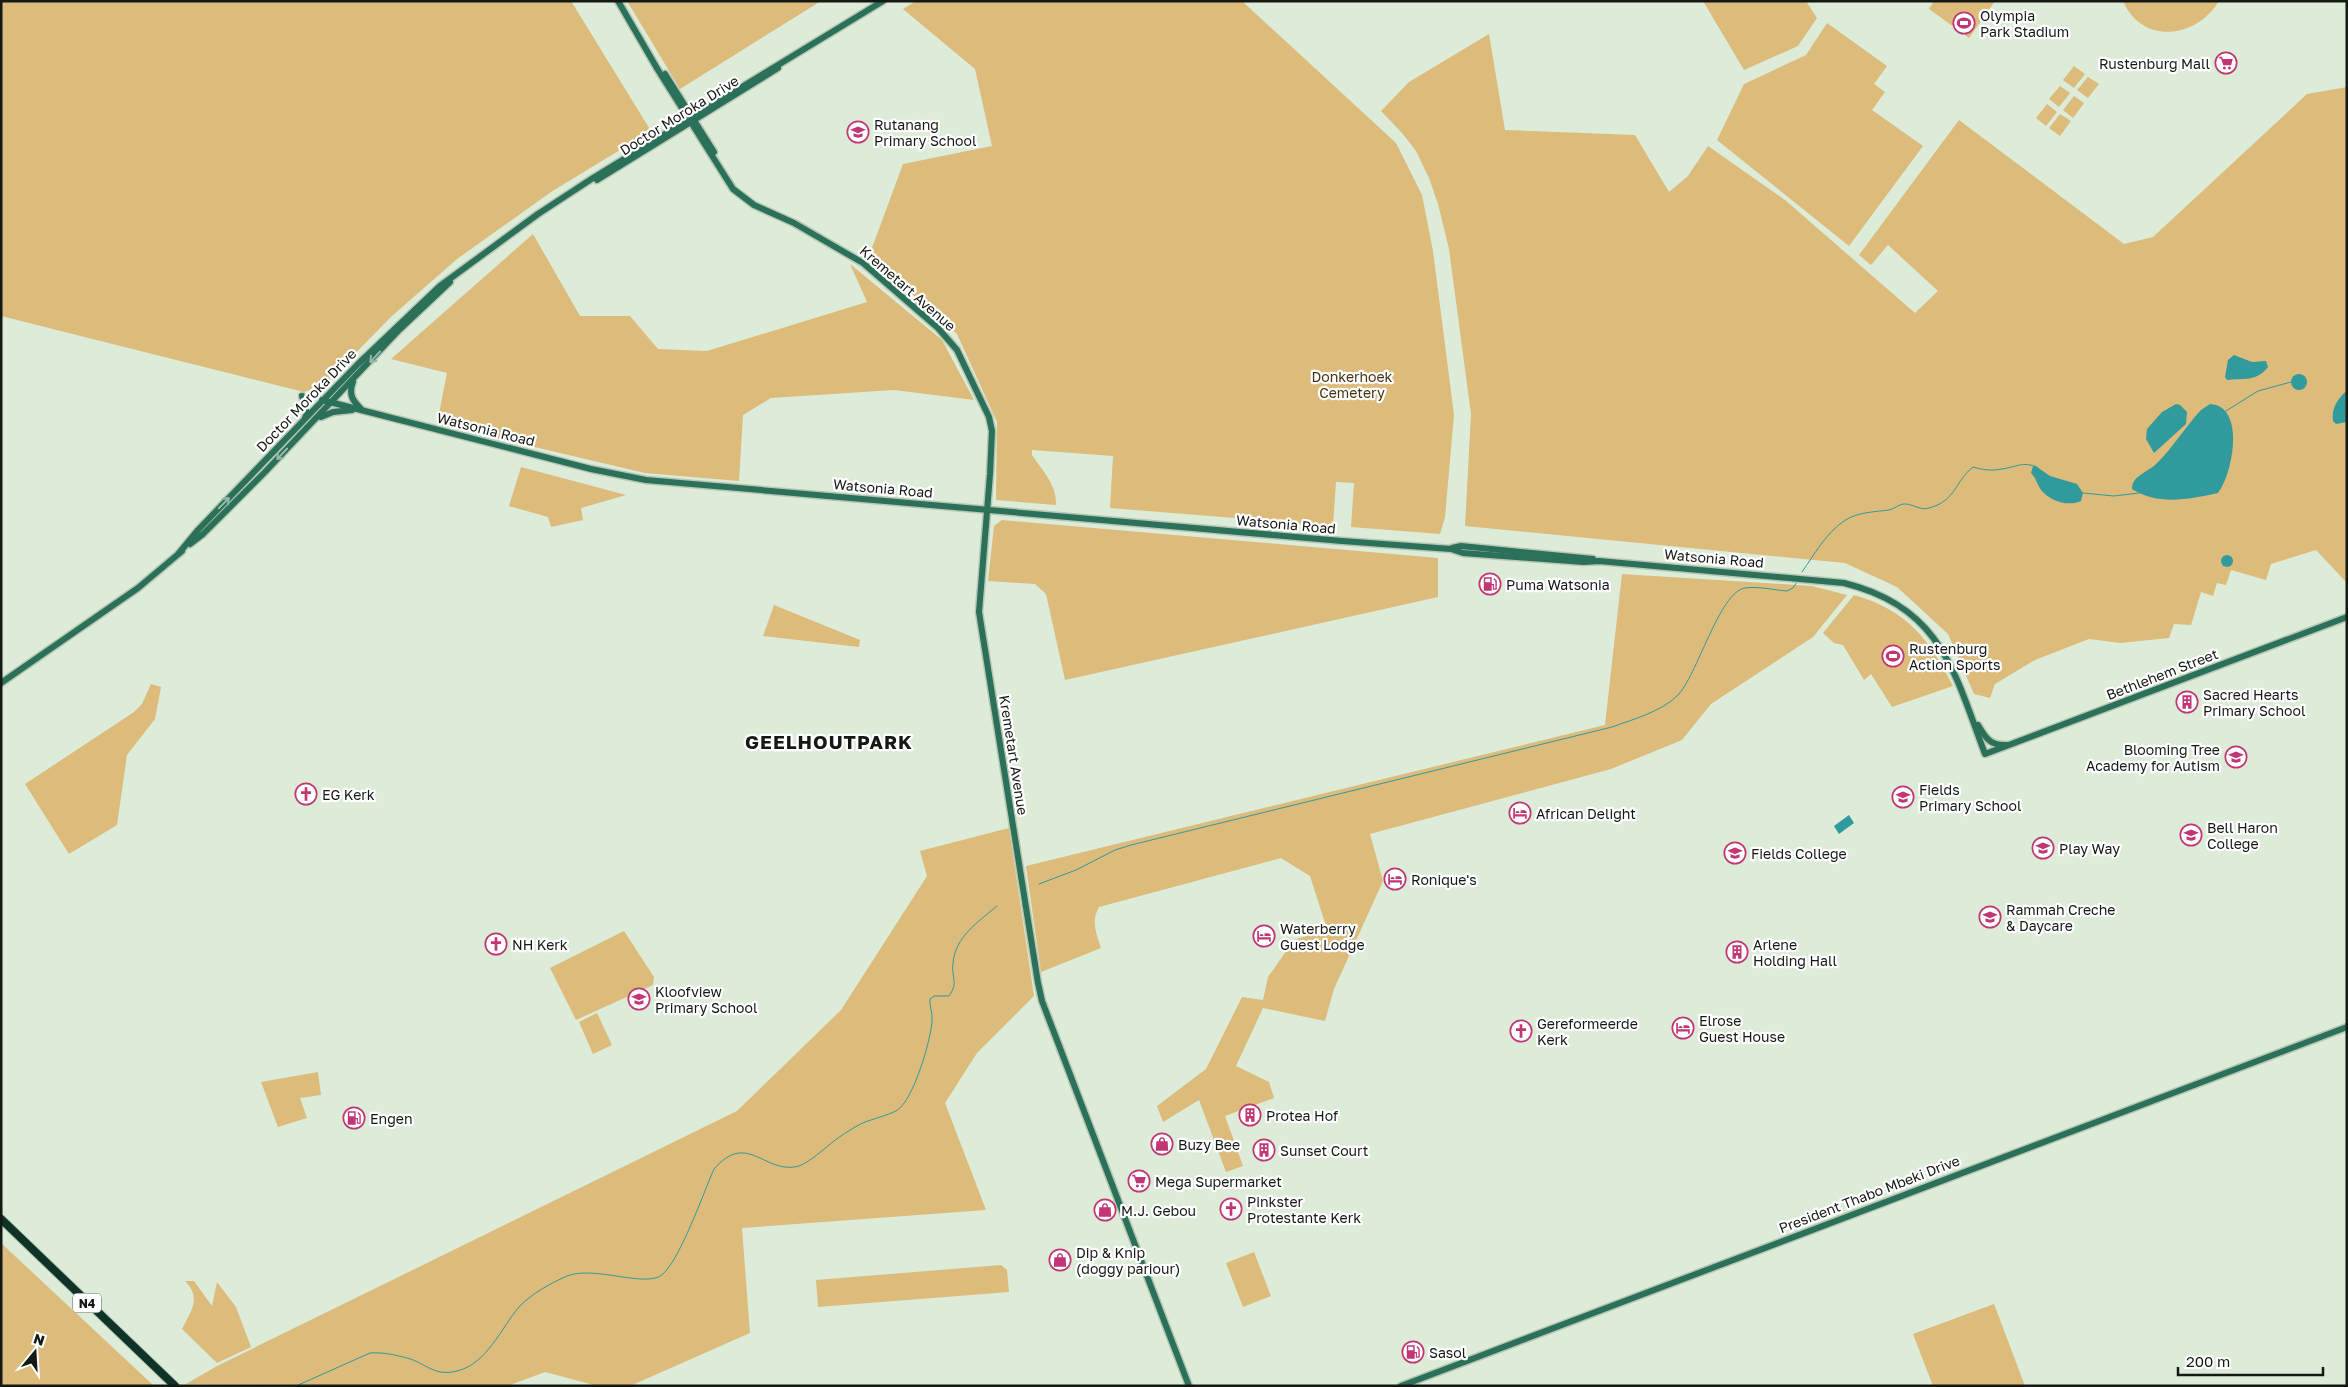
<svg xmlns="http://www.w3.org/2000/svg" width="2348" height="1387" viewBox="0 0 2348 1387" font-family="'Golos Text',sans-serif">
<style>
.green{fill:#dcbb7b}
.water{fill:#319a9c}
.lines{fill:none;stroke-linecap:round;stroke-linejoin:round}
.stream{stroke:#319a9c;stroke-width:1}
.secondary-casing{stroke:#b8c6b5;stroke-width:9}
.highway-casing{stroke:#b8c6b5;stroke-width:10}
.secondary{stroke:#2b7059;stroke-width:6}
.highway{stroke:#103327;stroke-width:8}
.oneway{stroke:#95b8ac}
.labels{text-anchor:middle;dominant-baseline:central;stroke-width:4.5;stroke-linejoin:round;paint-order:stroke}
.shield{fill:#fff;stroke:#5a5e5a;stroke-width:1}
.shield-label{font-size:12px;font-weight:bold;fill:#141913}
.poi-label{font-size:14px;fill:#141913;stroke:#fff;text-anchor:start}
.street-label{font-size:14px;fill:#141913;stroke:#fff}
.park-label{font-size:14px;fill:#46340e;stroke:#fff}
.district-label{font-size:19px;font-weight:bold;letter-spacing:1px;fill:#141913;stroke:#fff}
</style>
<rect width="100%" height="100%" fill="#dcecd8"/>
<g class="green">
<path d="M1 1H571L651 131 551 192 457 259 392 316 325 384 304 392 1 316Z"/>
<path d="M627 1H821L680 89Z"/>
<path d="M916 1H1242L1396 143 1422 195 1433 251 1454 415 1445 517 1440 534 1351 527 1354 483 1336 482 1333 526 1110 508 1113 456 1032 450V455C1042 470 1057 485 1056 505L996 500 997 422 957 334 869 256 903 164 992 146 975 69 903 9Z"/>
<path d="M1703 1H1806L1817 18 1798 46 1744 70Z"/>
<path d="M1934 1H1995L1969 38 1929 9Z"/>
<path d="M2123 1H2219C2196 39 2142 45 2123 1Z"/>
<path d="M1827 23 1887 66 1874 84 1885 92 1872 110 1923 146 1849 246 1717 140 1744 84 1806 55Z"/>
<path d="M1489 34 1505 130 1635 135 1669 192 1688 176 1708 146 1785 200 1915 313 1938 291 1888 245 1871 265 1859 255 1959 120 2124 244 2153 237 2307 94 2347 87V583L2316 550 2271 564 2266 580 2231 570 2226 585 2217 583 2213 596 2201 592 2191 625 2174 624 2169 638 2120 643 2089 639 2035 660 1995 684 1990 698 1974 694 1948 634 1897 587 1845 563 1465 526 1471 414 1449 249 1438 204 1429 178 1416 151 1402 133 1381 111 1409 82Z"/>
<path d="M2074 66 2085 74 2074 88 2063 80Z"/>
<path d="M2088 77 2099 84 2088 98 2077 90Z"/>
<path d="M2060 86 2070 93 2059 107 2049 99Z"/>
<path d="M2074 96 2084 103 2073 118 2063 110Z"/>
<path d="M2047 104 2057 112 2046 126 2036 118Z"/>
<path d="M2060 114 2071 121 2060 136 2049 128Z"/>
<path d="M533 234 580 316H630L658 349 707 351 867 302 850 264 942 340 974 400 894 390 771 398 743 415 739 481 645 473 437 424 447 373 391 359Z"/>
<path d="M521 467 626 495 581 508 583 520 551 527 548 517 509 506Z"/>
<path d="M1002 520 1438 558V597L1065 680 1046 594 1035 584 988 581 994 526Z"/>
<path d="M1622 574 1812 586 1847 595 1813 637 1711 704 1682 740 1611 769 1370 834 1383 881 1334 989 1325 1021 1263 1008 1236 1066 1269 1082 1274 1098 1225 1116 1243 1166 1226 1172 1199 1100 1163 1122 1157 1106 1206 1069 1242 997 1263 1000 1268 977 1294 940 1327 929 1310 876 1281 858 1099 907C1091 921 1096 933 1101 948L1041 972 1026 866 1605 725Z"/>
<path d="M1854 595C1907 610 1929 639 1953 686L1892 707 1871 674 1864 680 1843 645 1834 643 1823 633Z"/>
<path d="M774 605 860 640 859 647 763 636Z"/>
<path d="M151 684 161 687 155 719 127 755 117 825 69 854 25 784 134 712 142 704Z"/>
<path d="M1009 828 1034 996 977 1053 945 1103 986 1210 742 1228 750 1333 630 1386H598L545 1372 507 1386 186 1384 217 1366 737 1111 841 1010 927 876 920 851Z"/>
<path d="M624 931 654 977 653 985 576 1020 550 968Z"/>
<path d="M597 1013 612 1045 593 1054 579 1022Z"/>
<path d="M318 1072 321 1095 300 1098 307 1118 278 1127 261 1082Z"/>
<path d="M1 1243 154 1386H1Z"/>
<path d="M1254 1252 1271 1296 1243 1307 1226 1263Z"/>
<path d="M1001 1265 1007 1270 1009 1292 818 1307 816 1280Z"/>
<path d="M185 1281H194L212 1306 217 1282 236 1307 251 1347 217 1363 182 1329C191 1311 202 1298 185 1281Z"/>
<path d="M1994 1304 2025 1386H1933L1913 1334Z"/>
</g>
<g class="water">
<path d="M2234 355 2252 362 2266 361 2268 367C2257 382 2243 378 2227 380L2225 377 2228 360Z"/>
<circle cx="2299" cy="382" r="8"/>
<path d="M2347 390V422L2336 424 2333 421C2331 408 2338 399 2347 390Z"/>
<path d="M2176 404 2180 405 2187 412 2186 424 2154 453 2146 439 2147 429 2162 412Z"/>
<path d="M2210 404C2246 406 2233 474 2218 493 2190 499 2158 506 2132 489 2132 476 2146 473 2155 465 2173 448 2185 427 2201 410Z"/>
<path d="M2033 466 2037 467 2050 476 2077 484 2083 493 2081 501C2068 507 2050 501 2041 490 2037 484 2036 478 2031 473Z"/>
<circle cx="2227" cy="561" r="6"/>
<path d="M1849 815 1854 823 1839 834 1834 826Z"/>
</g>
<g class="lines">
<g class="stream">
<path d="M2226 411 2258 391 2291 382"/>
<path d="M2083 493 2114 496 2139 493"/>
<path d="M1802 572C1814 555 1826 533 1844 521 1857 512 1874 512 1889 510 1894 509 1898 505 1903 504 1912 503 1920 511 1929 508 1956 501 1955 481 1973 467 1983 470 1991 471 2002 469 2016 467 2023 461 2037 467"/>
<path d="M1039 884 1076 870 1115 850 1131 845 1612 727C1634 719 1660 712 1677 696 1697 677 1719 592 1745 588 1758 586 1774 590 1787 591L1793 588 1797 582"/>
<path d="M296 1386 370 1353C382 1352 396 1355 407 1358 426 1363 434 1377 457 1371 487 1364 501 1328 519 1307 531 1294 551 1283 567 1276 595 1265 647 1289 663 1274 681 1257 703 1194 714 1169 746 1132 763 1171 794 1167 808 1166 828 1144 841 1136 850 1130 860 1123 871 1120 879 1117 888 1115 896 1111 913 1102 931 1040 932 1021 933 1013 929 1006 930 999L934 996H949C959 982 951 978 953 963 955 937 978 922 997 906"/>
</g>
<g class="secondary-casing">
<g id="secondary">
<path d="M618 1 658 70 733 189 754 205 794 223 863 263 938 328 957 350 989 417 992 431 990 474 979 612 1038 983 1042 1001 1189 1386"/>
<path d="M665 74 714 152"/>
<path d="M597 180 778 68"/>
<path d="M353 382C348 395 353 401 362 410"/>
<path d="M302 396 307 413 305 418"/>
<path d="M322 400 591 469 646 480 1342 541 1451 549 1463 553 1584 562 1599 561 1844 583C1941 607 1954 671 1985 754L2347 617"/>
<path d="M321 417 333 412 352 410"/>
<path d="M190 544 203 534 265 472 399 330 450 282"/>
<path d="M1452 548 1461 546 1593 559"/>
<path d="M179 553 198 530 358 364 440 286 538 214 593 178 883 1"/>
<path d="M1 683 138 588 182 551"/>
<path d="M1978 725C1985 737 1990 746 2006 745"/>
<path d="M1401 1386 2347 1027"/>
</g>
</g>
<g class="highway-casing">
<path id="highway" d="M1 1219 175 1386"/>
</g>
<use href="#secondary" class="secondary"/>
<use href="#highway" class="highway"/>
</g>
<defs><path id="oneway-shaft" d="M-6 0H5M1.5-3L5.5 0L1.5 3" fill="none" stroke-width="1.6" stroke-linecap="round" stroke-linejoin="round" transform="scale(1.25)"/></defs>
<g class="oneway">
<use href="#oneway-shaft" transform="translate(375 357) rotate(133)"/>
<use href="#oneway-shaft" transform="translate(282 454) rotate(133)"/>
<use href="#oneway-shaft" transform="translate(224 503) rotate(-46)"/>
</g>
<defs>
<g id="stadium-ring" transform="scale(1.125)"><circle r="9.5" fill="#fff" stroke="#c03774" stroke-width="1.5"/><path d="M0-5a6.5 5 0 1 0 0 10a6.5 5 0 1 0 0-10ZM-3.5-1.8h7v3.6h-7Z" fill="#c03774"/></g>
<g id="supermarket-ring" transform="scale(1.125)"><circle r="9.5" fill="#fff" stroke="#c03774" stroke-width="1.5"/><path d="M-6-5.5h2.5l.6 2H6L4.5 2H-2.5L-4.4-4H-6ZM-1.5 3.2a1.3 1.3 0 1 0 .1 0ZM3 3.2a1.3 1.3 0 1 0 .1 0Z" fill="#c03774"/></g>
<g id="school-ring" transform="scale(1.125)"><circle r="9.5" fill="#fff" stroke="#c03774" stroke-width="1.5"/><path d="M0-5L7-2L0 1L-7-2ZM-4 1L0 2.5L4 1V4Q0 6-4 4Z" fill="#c03774"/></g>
<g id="fuel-ring" transform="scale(1.125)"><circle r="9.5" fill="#fff" stroke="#c03774" stroke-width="1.5"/><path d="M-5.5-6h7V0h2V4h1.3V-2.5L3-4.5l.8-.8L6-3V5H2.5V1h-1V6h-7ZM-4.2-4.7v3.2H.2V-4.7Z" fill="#c03774"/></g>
<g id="building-ring" transform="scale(1.125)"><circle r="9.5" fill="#fff" stroke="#c03774" stroke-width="1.5"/><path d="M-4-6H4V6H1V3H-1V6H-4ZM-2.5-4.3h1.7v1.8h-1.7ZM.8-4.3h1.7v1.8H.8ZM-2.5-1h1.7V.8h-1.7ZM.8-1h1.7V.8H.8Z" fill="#c03774"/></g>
<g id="church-ring" transform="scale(1.125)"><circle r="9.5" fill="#fff" stroke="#c03774" stroke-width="1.5"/><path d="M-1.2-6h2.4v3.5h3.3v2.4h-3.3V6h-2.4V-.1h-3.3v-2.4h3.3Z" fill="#c03774"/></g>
<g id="hotel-ring" transform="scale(1.125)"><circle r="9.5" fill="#fff" stroke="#c03774" stroke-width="1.5"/><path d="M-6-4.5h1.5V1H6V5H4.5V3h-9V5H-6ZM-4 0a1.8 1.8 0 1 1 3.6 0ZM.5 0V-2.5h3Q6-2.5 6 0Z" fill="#c03774"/></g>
<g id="university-ring" transform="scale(1.125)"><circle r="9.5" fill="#fff" stroke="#c03774" stroke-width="1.5"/><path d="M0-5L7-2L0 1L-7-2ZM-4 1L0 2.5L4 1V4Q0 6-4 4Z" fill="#c03774"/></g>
<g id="shop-ring" transform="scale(1.125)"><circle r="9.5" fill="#fff" stroke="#c03774" stroke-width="1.5"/><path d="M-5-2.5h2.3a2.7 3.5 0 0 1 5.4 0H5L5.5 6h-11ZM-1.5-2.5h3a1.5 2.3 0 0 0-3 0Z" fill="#c03774"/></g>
</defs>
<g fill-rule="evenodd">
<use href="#stadium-ring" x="1964" y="23"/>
<use href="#supermarket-ring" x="2226" y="63"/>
<use href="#school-ring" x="858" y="132"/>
<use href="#fuel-ring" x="1490" y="584"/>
<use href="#stadium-ring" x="1893" y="656"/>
<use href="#building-ring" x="2187" y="702"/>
<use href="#school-ring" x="2236" y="757"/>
<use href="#church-ring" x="306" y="794"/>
<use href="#school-ring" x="1903" y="797"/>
<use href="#hotel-ring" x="1520" y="813"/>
<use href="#school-ring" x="2191" y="835"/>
<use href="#school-ring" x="2043" y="848"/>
<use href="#university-ring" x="1735" y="853"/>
<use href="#hotel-ring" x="1395" y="879"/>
<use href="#school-ring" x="1990" y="917"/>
<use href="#hotel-ring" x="1264" y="936"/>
<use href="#church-ring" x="496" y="944"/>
<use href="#building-ring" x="1737" y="952"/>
<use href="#school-ring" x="639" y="999"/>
<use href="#hotel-ring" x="1683" y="1028"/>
<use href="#church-ring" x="1521" y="1031"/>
<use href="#building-ring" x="1250" y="1115"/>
<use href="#fuel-ring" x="354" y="1118"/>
<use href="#shop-ring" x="1162" y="1144"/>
<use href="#building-ring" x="1264" y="1150"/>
<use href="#supermarket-ring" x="1139" y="1181"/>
<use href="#church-ring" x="1231" y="1209"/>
<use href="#shop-ring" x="1105" y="1210"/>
<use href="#shop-ring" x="1060" y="1260"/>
<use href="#fuel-ring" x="1413" y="1352"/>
</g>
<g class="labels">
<rect class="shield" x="73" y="1293.5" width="28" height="19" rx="4"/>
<g class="shield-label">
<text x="87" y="1303">N4</text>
</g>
<g class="poi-label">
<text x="1980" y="15">Olympia<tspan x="1980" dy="16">Park Stadium</tspan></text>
<text x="2210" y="63" text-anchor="end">Rustenburg Mall</text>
<text x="874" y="124">Rutanang<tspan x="874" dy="16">Primary School</tspan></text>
<text x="1506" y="584">Puma Watsonia</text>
<text x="1909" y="648">Rustenburg<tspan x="1909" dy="16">Action Sports</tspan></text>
<text x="2203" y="694">Sacred Hearts<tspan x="2203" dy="16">Primary School</tspan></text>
<text x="2220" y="749" text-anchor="end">Blooming Tree<tspan x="2220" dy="16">Academy for Autism</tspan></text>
<text x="1919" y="789">Fields<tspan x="1919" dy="16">Primary School</tspan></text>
<text x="322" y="794">EG Kerk</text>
<text x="1536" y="813">African Delight</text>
<text x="2207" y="827">Bell Haron<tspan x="2207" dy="16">College</tspan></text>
<text x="2059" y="848">Play Way</text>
<text x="1751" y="853">Fields College</text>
<text x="1411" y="879">Ronique's</text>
<text x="2006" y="909">Rammah Creche<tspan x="2006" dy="16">&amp; Daycare</tspan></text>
<text x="1280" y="928">Waterberry<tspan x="1280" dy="16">Guest Lodge</tspan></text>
<text x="512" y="944">NH Kerk</text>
<text x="1753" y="944">Arlene<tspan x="1753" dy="16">Holding Hall</tspan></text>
<text x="655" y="991">Kloofview<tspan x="655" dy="16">Primary School</tspan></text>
<text x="1699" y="1020">Elrose<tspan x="1699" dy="16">Guest House</tspan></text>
<text x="1537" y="1023">Gereformeerde<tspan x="1537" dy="16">Kerk</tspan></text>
<text x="1266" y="1115">Protea Hof</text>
<text x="370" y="1118">Engen</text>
<text x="1178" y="1144">Buzy Bee</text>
<text x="1280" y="1150">Sunset Court</text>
<text x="1155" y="1181">Mega Supermarket</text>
<text x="1247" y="1201">Pinkster<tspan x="1247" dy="16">Protestante Kerk</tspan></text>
<text x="1121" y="1210">M.J. Gebou</text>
<text x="1076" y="1252">Dip &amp; Knip<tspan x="1076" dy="16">(doggy pariour)</tspan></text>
<text x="1429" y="1352">Sasol</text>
</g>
<g class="street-label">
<text transform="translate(679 115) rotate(-32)">Doctor Moroka Drive</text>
<text transform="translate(908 288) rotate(41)">Kremetart Avenue</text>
<text transform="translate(306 400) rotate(-46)">Doctor Moroka Drive</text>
<text transform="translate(486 429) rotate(14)">Watsonia Road</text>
<text transform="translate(883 488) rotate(5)">Watsonia Road</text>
<text transform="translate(1286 524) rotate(5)">Watsonia Road</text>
<text transform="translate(1714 558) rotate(5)">Watsonia Road</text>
<text transform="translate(2162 674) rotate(-21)">Bethlehem Street</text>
<text transform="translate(1014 755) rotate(81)">Kremetart Avenue</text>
<text transform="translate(1869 1194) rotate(-21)">President Thabo Mbeki Drive</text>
</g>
<g class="park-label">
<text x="1352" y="376">Donkerhoek<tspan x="1352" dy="16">Cemetery</tspan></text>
</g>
<g class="district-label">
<text x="829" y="741">GEELHOUTPARK</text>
</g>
</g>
<rect width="2348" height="1387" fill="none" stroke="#141913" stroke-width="5"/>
<g transform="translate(35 1352) rotate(18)" stroke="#ffffff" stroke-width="4" paint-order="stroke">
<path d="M0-4L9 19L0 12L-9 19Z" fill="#141913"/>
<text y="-8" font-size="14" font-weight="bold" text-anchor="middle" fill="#141913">N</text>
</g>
<path d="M2178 1367v8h145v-8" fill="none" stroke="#141913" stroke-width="2.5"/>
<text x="2186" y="1367" font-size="15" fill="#141913" stroke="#ffffff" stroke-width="4" paint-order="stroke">200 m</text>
</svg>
